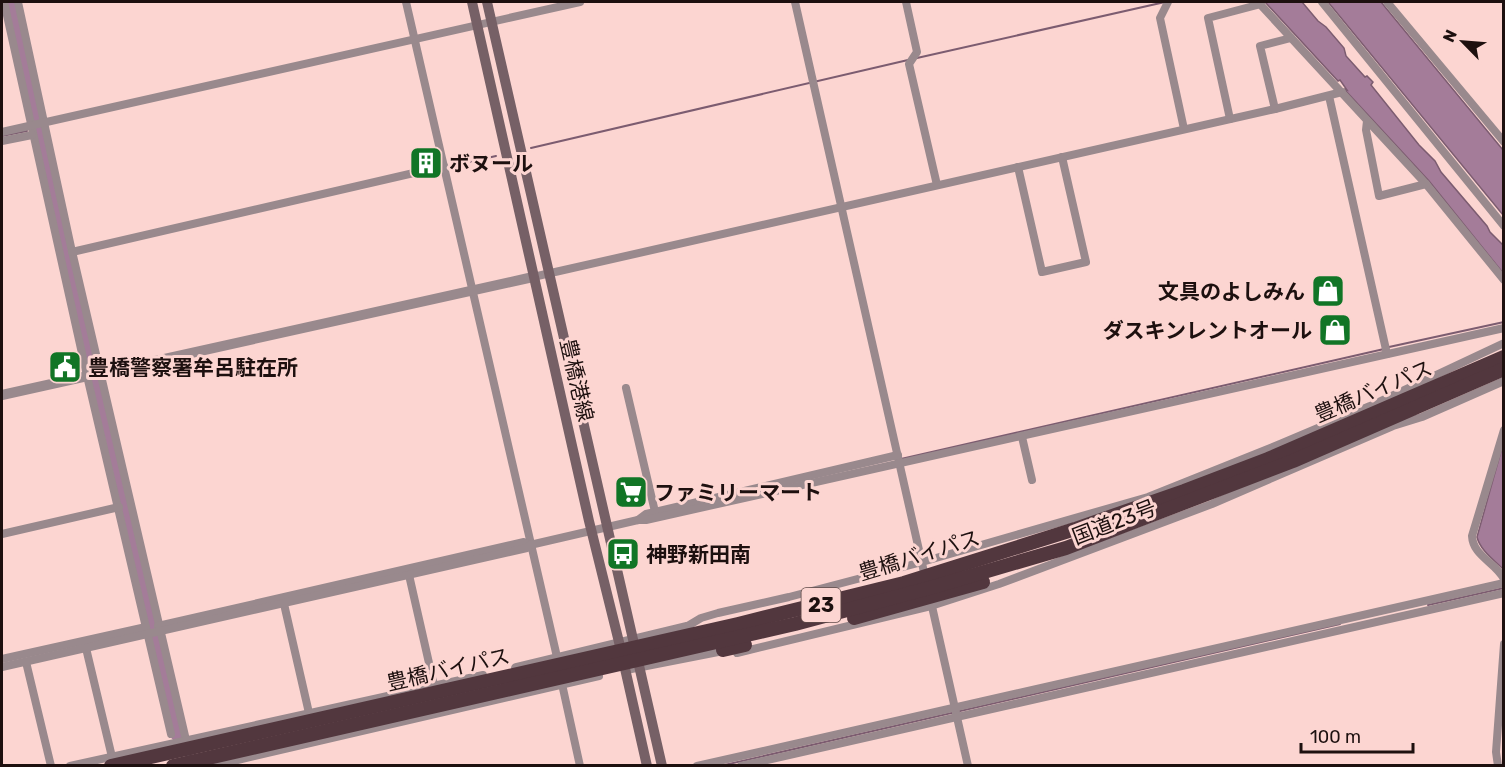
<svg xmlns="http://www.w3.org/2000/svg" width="1505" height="767" viewBox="0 0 1505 767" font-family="Rubik,'Noto Sans JP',sans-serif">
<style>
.water{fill:#a47c99;stroke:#7c5c70;stroke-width:1.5}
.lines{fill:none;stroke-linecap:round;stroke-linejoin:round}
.stream{stroke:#7c5c70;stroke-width:2}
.river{stroke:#a47c99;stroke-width:14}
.minor{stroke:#99898d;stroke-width:8}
.tertiary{stroke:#99898d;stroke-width:10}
.secondary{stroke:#766066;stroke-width:10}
.trunk{stroke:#52373e;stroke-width:14}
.labels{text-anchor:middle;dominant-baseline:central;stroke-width:6;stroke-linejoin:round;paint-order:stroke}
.shield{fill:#fcd5d1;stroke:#604b49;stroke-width:1.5}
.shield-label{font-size:20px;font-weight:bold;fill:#1d100f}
.poi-label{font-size:21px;font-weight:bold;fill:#1d100f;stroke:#fcd5d1;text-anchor:start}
.street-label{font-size:21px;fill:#1d100f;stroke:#fcd5d1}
</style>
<rect width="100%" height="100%" fill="#fcd5d1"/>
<g class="water">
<path d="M1265 2H1302L1318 21 1326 27 1344 48 1346 56 1365 77 1367 76 1373 82 1371 85 1419 145 1435 161 1441 172 1487 226 1490 232 1503 245V273L1429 181 1344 89 1347 90 1340 80 1338 81Z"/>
<path d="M1328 2H1381L1503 150V215Z"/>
<path d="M1503 444V569C1494 560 1480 550 1477 537Z"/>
</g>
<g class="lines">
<g class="stream">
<path d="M917 58 1165 2"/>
<path d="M2 136 27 131"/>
<path d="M531 148 908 60"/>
<path d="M447 167 496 156"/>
<path d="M1389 347 1504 322"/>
<path d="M901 459 1384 349"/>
<path d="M1428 605 1504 588"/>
<path d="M720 766 1340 624"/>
</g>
<path class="river" d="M11 2 177 734"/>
<g class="minor">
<path d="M4 2 87 376 171 734"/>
<path d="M18 2 71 247 189 753"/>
<path d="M406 2 557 657"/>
<path d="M795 2 926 581"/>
<path d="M906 2 917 52 909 64 937 185"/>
<path d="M1168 2 1160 18 1184 129"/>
<path d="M1258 2 1426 184 1504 280"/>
<path d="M1322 2 1504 226"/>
<path d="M1387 2 1504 142"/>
<path d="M1329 96 1387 354"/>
<path d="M1275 109 1260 46 1291 38"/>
<path d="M1230 119 1208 18 1261 4"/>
<path d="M1367 121 1366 130 1379 196 1426 184"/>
<path d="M2 132 580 2"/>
<path d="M2 141 32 135"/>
<path d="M1018 167 1042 272 1086 262 1062 157"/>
<path d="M72 252 444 166"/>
<path d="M533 277 1275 109 1342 92"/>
<path d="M626 388 656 516"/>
<path d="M1504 430 1472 536C1473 556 1495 562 1504 579"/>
<path d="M1022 437 1032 480"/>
<path d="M638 520 646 514 898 455"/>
<path d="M2 534 119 507"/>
<path d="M409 575 434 685"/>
<path d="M931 602 968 766"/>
<path d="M284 604 309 713"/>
<path d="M158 626 524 542 530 545"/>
<path d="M686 627 701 618 718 613 789 597 922 562 1148 497 1280 444 1370 406 1504 343"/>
<path d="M85 644 112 757"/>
<path d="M737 653 931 606 999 584 1212 504 1393 426 1422 417 1504 381"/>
<path d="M2 659 146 627"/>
<path d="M26 662 51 766"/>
<path d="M2 667 527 548 530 545 638 520H646L1504 328"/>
<path d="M562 684 580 766"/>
<path d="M70 766 483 675"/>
<path d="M212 766 599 676"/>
<path d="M697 766 1504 583"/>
<path d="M741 766 1504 593"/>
<path d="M1498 766 1496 752 1504 644"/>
</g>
<g class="tertiary">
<path d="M2 395 533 277"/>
<path d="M516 668 686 627"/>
<path d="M626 669 723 650"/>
</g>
<g class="secondary">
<path d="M472 2 589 521 619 642 647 766"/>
<path d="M487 2 662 766"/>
</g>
<g class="trunk">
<path d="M854 618 983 582"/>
<path d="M723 650 745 645"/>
<path d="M111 766 738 624 904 583 1075 529 1184 491 1268 459 1504 357"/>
<path d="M173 766 795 624 933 587 1066 548 1293 461 1504 369"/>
</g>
</g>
<defs>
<g id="building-square" transform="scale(1.725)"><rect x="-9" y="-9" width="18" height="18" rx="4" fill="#117526" stroke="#fcd5d1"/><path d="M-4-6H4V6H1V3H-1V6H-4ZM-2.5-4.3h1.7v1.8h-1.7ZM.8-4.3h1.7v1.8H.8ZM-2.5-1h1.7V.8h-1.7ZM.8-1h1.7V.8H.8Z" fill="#fff"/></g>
<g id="shop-square" transform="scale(1.725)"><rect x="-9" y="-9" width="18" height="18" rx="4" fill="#117526" stroke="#fcd5d1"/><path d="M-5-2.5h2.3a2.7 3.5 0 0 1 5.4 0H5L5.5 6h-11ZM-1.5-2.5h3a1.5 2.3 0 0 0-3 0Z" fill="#fff"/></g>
<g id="civic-square" transform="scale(1.725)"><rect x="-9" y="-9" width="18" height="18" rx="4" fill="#117526" stroke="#fcd5d1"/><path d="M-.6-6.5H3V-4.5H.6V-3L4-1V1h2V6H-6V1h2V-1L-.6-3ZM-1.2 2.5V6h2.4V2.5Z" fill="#fff"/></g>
<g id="supermarket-square" transform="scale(1.725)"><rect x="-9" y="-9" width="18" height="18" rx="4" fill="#117526" stroke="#fcd5d1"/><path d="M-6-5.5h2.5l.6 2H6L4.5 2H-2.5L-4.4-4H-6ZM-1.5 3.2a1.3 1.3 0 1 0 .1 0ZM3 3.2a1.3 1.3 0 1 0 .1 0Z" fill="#fff"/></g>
<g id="bus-square" transform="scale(1.725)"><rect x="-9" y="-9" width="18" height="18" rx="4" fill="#117526" stroke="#fcd5d1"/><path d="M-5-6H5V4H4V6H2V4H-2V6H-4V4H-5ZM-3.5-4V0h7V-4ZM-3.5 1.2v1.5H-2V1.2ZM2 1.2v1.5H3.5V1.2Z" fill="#fff"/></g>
</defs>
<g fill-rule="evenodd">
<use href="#building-square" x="426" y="163"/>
<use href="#shop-square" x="1328" y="291"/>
<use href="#shop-square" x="1335" y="330"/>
<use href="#civic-square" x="65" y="367"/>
<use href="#supermarket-square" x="631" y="492"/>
<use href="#bus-square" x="623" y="554"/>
</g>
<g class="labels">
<rect class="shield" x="801.5" y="588" width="39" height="34" rx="4.5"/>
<g class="shield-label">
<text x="821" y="605">23</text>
</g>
<g class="poi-label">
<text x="449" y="163">ボヌール</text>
<text x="1305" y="291" text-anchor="end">文具のよしみん</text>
<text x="1312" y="330" text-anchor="end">ダスキンレントオール</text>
<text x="88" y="367">豊橋警察署牟呂駐在所</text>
<text x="654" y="492">ファミリーマート</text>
<text x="646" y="554">神野新田南</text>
</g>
<g class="street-label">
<text transform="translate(577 380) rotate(77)">豊橋港線</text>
<text transform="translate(1373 391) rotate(-23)">豊橋バイパス</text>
<text transform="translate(1114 522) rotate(-21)">国道23号</text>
<text transform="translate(919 555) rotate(-17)">豊橋バイパス</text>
<text transform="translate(448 669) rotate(-13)">豊橋バイパス</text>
</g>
</g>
<rect width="1505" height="767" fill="none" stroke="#1d100f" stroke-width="6"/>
<g transform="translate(1463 42) rotate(295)" stroke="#fcd5d1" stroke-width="4.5" paint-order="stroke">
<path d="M0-4.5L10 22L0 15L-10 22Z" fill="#1d100f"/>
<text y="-9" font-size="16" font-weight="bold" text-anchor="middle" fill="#1d100f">N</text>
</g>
<path d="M1301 743v9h112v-9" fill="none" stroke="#1d100f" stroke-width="3"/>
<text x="1310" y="743" font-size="18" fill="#1d100f" stroke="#fcd5d1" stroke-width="4.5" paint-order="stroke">100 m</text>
</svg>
